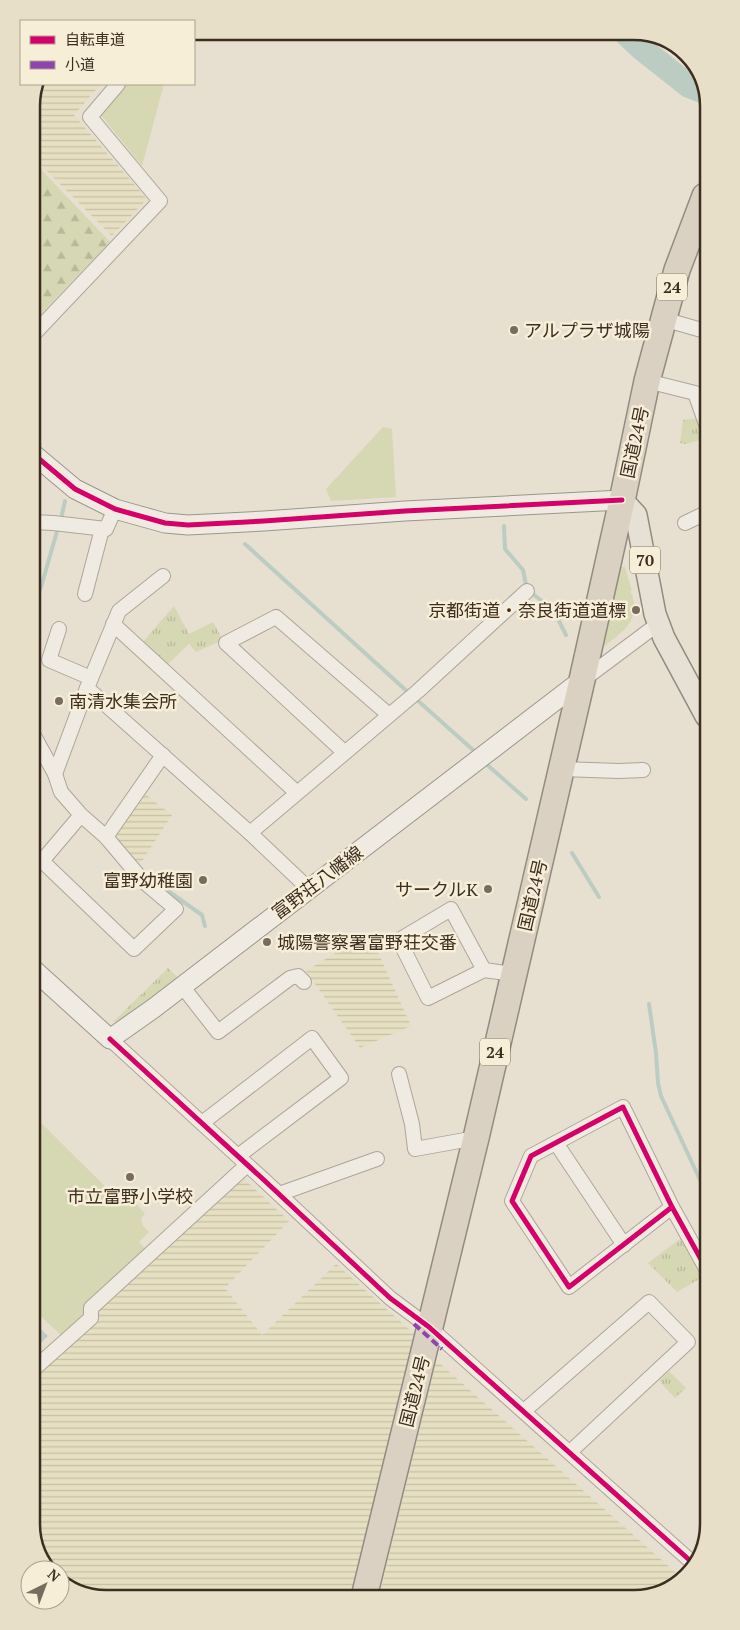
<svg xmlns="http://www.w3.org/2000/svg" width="740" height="1630" viewBox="0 0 740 1630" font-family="'PT Serif','Noto Sans JP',serif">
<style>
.farmland{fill:url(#farmland-rules)}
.green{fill:#d6d7b3}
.forest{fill:url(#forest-firs)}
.park{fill:url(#park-tufts)}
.water{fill:#bcccc2}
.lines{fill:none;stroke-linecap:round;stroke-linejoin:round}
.stream{stroke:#bcccc2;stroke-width:4}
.river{stroke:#bcccc2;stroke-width:24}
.street-casing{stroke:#ada599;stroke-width:16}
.secondary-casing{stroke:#9c958a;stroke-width:21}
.primary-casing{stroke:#928b80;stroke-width:24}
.highway-casing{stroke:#928b80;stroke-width:28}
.street{stroke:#efebe3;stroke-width:14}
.secondary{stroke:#efebe3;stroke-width:19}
.primary{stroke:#e6e1d4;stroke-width:21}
.highway{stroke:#dad1c2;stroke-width:25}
.quiet{stroke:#8e44ad;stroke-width:4;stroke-dasharray:8 4;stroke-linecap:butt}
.cycleway-casing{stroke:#f7eed8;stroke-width:8}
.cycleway{stroke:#d6006c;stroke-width:5}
.poi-dot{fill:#786c5e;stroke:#f7eed8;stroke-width:2}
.labels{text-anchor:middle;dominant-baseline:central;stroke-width:5;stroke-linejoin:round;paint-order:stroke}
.shield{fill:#f7eed8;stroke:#756857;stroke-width:1}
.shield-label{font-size:16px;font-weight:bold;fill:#3d2e20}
.poi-label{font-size:18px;fill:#3d2e20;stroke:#f7eed8;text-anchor:start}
.street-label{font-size:18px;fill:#3d2e20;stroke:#f7eed8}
.rim{fill:none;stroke:#3d2e20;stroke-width:2.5}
</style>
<defs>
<pattern id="farmland-rules" width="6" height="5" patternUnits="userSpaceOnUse" patternTransform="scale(1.25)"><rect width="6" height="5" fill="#e6dfc2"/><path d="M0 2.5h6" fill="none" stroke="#c6c0a6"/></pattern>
<pattern id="forest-firs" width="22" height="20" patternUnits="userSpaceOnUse" patternTransform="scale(1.25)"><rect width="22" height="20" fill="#d6d7b3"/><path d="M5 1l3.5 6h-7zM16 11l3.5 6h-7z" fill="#b9b99a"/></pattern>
<pattern id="park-tufts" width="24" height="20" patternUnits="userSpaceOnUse" patternTransform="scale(1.25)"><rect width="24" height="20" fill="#d6d7b3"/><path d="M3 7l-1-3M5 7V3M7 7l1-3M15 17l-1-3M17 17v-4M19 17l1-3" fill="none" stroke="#b9b99a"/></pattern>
</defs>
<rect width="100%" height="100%" fill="#e7e0d1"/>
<g class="farmland">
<path d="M39 84H101L74 115 147 199 112 236 32 156 31 101Z"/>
<path d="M144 793 172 815 140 864 120 845 116 834Z"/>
<path d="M369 932 411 1026 360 1048 306 971Z"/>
<path d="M243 1178 289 1221 225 1288 262 1335 336 1264 419 1338 355 1597 101 1599 61 1583 60 1570H51L35 1548V1378L91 1326 97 1311Z"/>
<path d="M436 1360 682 1578 658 1595 379 1597Z"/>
</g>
<g class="green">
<path d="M127 84H164L142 166 100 114Z"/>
<path d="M383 427 392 429 396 497 331 501 326 489Z"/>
<path d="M621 567H625L632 591H630L631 594H632C640 622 624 630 605 646L601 645Z"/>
<path d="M34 1116 126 1207 134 1201 145 1214 141 1218 143 1226 149 1232 139 1242 147 1251 86 1305 82 1321 63 1337 35 1311Z"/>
</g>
<path class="forest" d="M32 160 110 242 32 323Z"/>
<g class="park">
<path d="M698 418 704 439 686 444 680 443 683 420Z"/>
<path d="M174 606 189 634 213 622 223 640 196 652 189 644 166 666 141 644Z"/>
<path d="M168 968 179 979 129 1019 113 1022Z"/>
<path d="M681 1238 703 1277 677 1292 648 1263Z"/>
<path d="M669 1371 686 1388 675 1398 659 1381Z"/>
</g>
<path class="water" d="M35 1323 48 1336 35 1349Z"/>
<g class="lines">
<g class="stream">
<path d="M61 519 65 501"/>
<path d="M504 526 505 549 523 570 526 585 528 590 548 606 557 617 566 635"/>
<path d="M245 544 410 694"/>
<path d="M33 607 41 587 58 528"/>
<path d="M415 698 473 750"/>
<path d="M485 763 526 799"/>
<path d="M572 853 599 897"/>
<path d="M151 879 202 915 205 926"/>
<path d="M649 1004 656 1053 658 1083 661 1096 708 1197"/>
</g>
<path class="river" d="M623 31 641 48 689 86 705 92"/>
<g class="street-casing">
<g id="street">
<path d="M663 319 705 331"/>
<path d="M32 336 160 201 90 117 118 84"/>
<path d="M647 381 695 393 706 424"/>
<path d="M33 522 53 523 106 529 115 509"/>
<path d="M685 523 706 513"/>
<path d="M85 594 102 529"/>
<path d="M113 624 296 792"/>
<path d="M59 629 49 660 91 678"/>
<path d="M583 680 658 624"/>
<path d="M87 688 250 833 309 889"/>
<path d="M33 734 55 774 61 792 81 815 106 837 144 882 176 909 134 949 42 861 81 815"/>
<path d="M344 752 226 643 276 617 389 715"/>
<path d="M562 769 619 771 643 770"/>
<path d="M55 774 87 688 119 611 163 576"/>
<path d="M250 833 418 691 527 591"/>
<path d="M106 837 163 755"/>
<path d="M484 970 451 909 399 940 428 998 484 970 513 974"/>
<path d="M182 986 218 1032 290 978 298 976 304 982"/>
<path d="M110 1039 265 1181 390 1298 429 1327 695 1565"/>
<path d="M399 1074 412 1124 415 1149 476 1138"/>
<path d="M202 1123 312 1038 341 1078 238 1156"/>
<path d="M556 1143 624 1245"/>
<path d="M279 1194 377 1159"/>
<path d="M672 1207 569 1287 512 1201 531 1156 623 1107 672 1207 708 1272"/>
<path d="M35 1368 91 1318V1308L247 1165"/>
<path d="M524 1411 649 1302 688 1342 570 1452"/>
</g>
</g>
<g class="secondary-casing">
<g id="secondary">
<path d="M32 453 75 489 115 509 165 523 188 525 264 521 405 511 622 500"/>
<path d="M34 970 110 1039 154 1008 582 680"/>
</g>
</g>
<g class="primary-casing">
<path id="primary" d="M622 500 636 515 655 614 664 638 706 716"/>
</g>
<g class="highway-casing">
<path id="highway" d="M364 1597 476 1138 582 680 623 496 647 381 677 270 705 196"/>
</g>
<use href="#street" class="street"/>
<use href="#secondary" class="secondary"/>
<use href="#primary" class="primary"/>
<use href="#highway" class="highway"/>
<path class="quiet" d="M414 1324 442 1349"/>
<g class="cycleway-casing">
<g id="cycleway">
<path d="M32 453 75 489 115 509 165 523 188 525 264 521 405 511 622 500"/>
<path d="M110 1039 265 1181 390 1298 429 1327 695 1565"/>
<path d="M672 1207 569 1287 512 1201 531 1156 623 1107 672 1207 708 1272"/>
</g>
</g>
<use href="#cycleway" class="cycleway"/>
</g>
<g class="poi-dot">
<circle cx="514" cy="330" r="5"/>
<circle cx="636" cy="610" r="5"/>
<circle cx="59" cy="701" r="5"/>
<circle cx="203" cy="880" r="5"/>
<circle cx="488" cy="889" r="5"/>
<circle cx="267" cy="942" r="5"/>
<circle cx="130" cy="1177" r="5"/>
</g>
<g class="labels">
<g class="shield">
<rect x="657" y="273.5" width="30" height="27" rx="4"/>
<rect x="630" y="546.5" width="30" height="27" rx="4"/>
<rect x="480" y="1038.5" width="30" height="27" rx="4"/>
</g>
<g class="shield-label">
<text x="672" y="287">24</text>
<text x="645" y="560">70</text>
<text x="495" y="1052">24</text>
</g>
<g class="poi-label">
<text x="524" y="330">アルプラザ城陽</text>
<text x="626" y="610" text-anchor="end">京都街道・奈良街道道標</text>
<text x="69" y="701">南清水集会所</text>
<text x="193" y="880" text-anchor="end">富野幼稚園</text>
<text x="478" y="889" text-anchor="end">サークルK</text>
<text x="277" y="942">城陽警察署富野荘交番</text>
<text x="130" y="1196" text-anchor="middle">市立富野小学校</text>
</g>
<g class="street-label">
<text transform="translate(634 442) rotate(-78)">国道24号</text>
<text transform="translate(317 882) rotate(-37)">富野荘八幡線</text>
<text transform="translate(532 895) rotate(-77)">国道24号</text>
<text transform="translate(414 1391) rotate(-76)">国道24号</text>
</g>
</g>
<path d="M0 0H740V1630H0ZM106 40H634A66 66 0 0 1 700 106V1524A66 66 0 0 1 634 1590H106A66 66 0 0 1 40 1524V106A66 66 0 0 1 106 40Z" fill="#e8dfc9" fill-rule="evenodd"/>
<path class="rim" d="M106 40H634A66 66 0 0 1 700 106V1524A66 66 0 0 1 634 1590H106A66 66 0 0 1 40 1524V106A66 66 0 0 1 106 40Z"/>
<rect x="20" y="20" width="175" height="65" fill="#f7eed8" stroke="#ada18e"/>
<rect x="30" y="36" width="25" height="8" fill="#d6006c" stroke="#ada18e"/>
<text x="65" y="45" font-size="15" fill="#3d2e20">自転車道</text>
<rect x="30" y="61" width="25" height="8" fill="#8e44ad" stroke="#ada18e"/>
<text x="65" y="70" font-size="15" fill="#3d2e20">小道</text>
<g transform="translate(45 1585) rotate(42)"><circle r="24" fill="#f7eed8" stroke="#ada18e"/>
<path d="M0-4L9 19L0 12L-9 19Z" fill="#786c5e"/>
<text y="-8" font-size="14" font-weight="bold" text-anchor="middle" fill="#3d2e20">N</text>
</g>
</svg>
